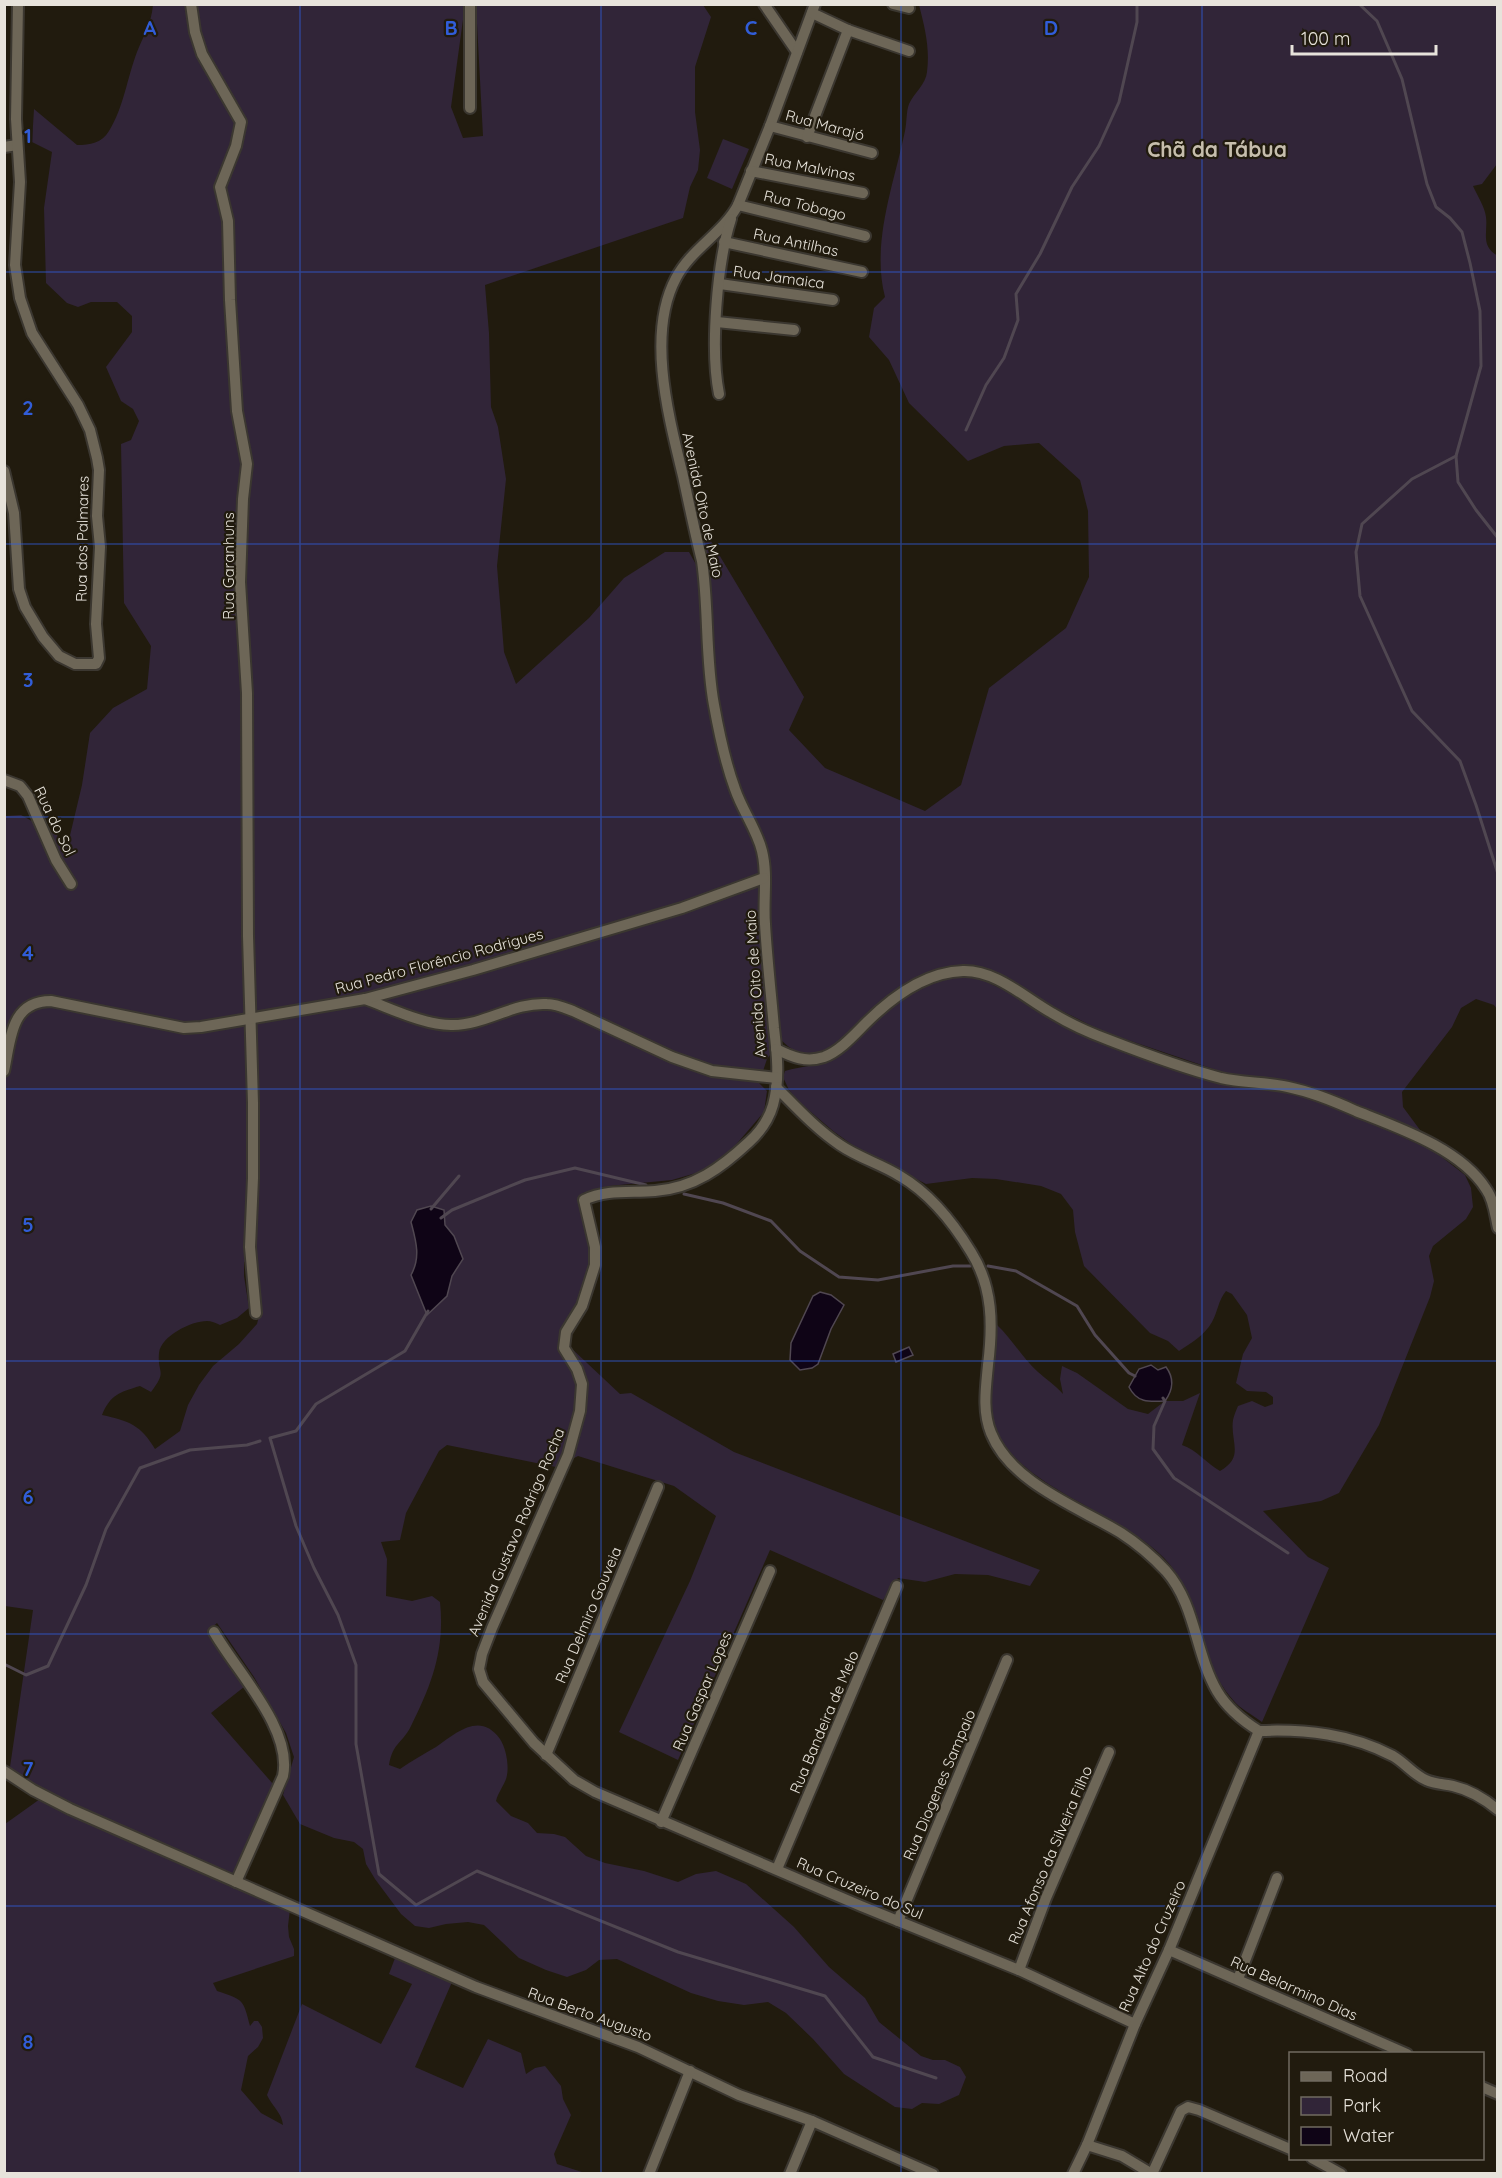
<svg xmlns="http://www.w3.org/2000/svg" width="1502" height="2178" viewBox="0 0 1502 2178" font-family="Quicksand,sans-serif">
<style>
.green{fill:#312538;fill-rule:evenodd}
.water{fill:#0f0416;stroke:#504751;stroke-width:1.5}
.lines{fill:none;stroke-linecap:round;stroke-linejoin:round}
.stream{stroke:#504751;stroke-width:3}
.minor-casing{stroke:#3b3730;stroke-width:14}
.minor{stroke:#6d6657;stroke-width:10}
.grid{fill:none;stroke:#315dd8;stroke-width:1.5;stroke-opacity:0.55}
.labels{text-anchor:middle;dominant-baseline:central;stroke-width:4.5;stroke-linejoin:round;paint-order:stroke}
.street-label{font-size:15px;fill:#e7e3db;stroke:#211b0e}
.district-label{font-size:21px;font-weight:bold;fill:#c6bead;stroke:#211b0e}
.grid-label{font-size:20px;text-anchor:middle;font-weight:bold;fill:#315dd8;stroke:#211b0e;stroke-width:4.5;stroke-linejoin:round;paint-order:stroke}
</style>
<rect width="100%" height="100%" fill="#211b0e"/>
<g class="green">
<path d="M153 5H465L451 107 463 138 483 136 476 5H703L711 17 695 67V112L700 150 698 170 690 187 683 218 485 285 489 333 491 407 498 427 506 479 497 566 504 652 516 684 589 618 624 578 665 552H689L711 591 702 526 804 697 789 730 825 768 925 811 961 785 989 688 1066 628 1089 577 1088 511 1080 480 1039 443 1004 446 968 461 909 403 889 360 869 337 874 308 885 297C871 243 894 184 905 131 907 122 906 112 909 104 914 93 926 84 927 72 930 48 925 28 919 5H1497V164L1482 184 1473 186C1477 195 1485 207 1486 217 1488 233 1480 246 1498 256L1497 1009 1494 1005 1476 999 1461 1008 1452 1027 1402 1092 1403 1107 1423 1134 1338 1098 1231 1075 1104 1032 1042 1001 988 970 968 965 940 968 904 986 837 1045C814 1055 800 1059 781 1040L767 1059 759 1083 767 1091 764 1112 734 1147 703 1171 672 1180 609 1186 583 1193 589 1205 597 1240 568 1342 570 1347 620 1394 631 1393 734 1452 1040 1570 1030 1586 988 1575 955 1574 925 1582 898 1578 883 1600 770 1550 678 1760 619 1732 690 1581 716 1516 674 1486 578 1456 556 1467 447 1445 439 1451 406 1513 400 1540 381 1542 387 1559 386 1596 412 1601 432 1596 440 1602C445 1649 432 1684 411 1726 402 1744 393 1742 389 1765L400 1769C411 1761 424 1754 436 1747 456 1733 480 1711 500 1739 506 1748 509 1765 507 1775 506 1783 498 1792 496 1801L511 1816 528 1823 537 1833 554 1834 565 1837 586 1856 605 1863 644 1871 678 1882 696 1874 716 1871 746 1884 794 1927 829 1967 865 1998 879 2022 921 2056 933 2060H945L960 2067 966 2077 959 2095 939 2104 922 2103 912 2109 895 2107 844 2074 813 2039 786 2013 768 2002 744 2005 718 2001 691 1993 617 1959 599 1960 586 1970 567 1977 546 1970 519 1958 484 1925 468 1922 446 1924 429 1928 415 1926 401 1914 375 1879 366 1864 363 1849 354 1842 334 1838 300 1824 283 1795 294 1757 286 1733 254 1677 217 1623 208 1631 244 1687 211 1713 273 1784 235 1876 290 1909 288 1926 289 1937 294 1949V1956L213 1983 217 1991C244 2000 243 1999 250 2026L254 2021H258L262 2027 263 2038 258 2047 248 2056 241 2090 261 2113 283 2125C282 2113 272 2106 267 2095L302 2004 381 2044 412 1984 389 1974 395 1958 452 1982 415 2067 463 2088 488 2039 521 2053 526 2074 535 2068 545 2066 561 2086 563 2099 571 2115 554 2154 557 2164 585 2173H5V1824L40 1799 10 1767 33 1610 5 1606V816L21 815 57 835 67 848 82 785 90 733 113 708 147 689 151 646 124 603 121 444 131 440 139 421 133 409 121 401 106 367 132 332V316L117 302H91L78 307 67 303 46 283 44 208 52 152 32 142 34 109 77 145C90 145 102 143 109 131 124 107 127 78 137 52 144 34 151 25 153 5ZM256 1260 261 1308 257 1324 239 1344 213 1366 199 1385 188 1405 180 1431 155 1449C141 1425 129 1421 102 1415 110 1395 120 1392 140 1386L151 1392C168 1370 157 1374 159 1353 161 1336 191 1321 207 1321 211 1321 216 1323 220 1325L237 1318 249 1308 244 1276V1262Z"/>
<path d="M723 139 749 149 732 189 707 178Z"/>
<path d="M955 976 978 978 1006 991 1047 1017 1085 1037 1206 1080 1299 1095 1355 1116 1434 1151 1465 1175 1471 1188 1473 1207 1466 1219 1433 1246 1429 1256 1434 1281 1430 1297 1379 1425 1339 1493 1321 1501 1263 1511 1308 1557 1329 1568 1262 1722C1253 1715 1240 1709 1233 1700 1196 1659 1202 1596 1164 1558 1118 1512 1031 1491 1000 1438 984 1412 996 1355 997 1325 1013 1340 1023 1359 1038 1372 1046 1379 1055 1385 1063 1394L1060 1379 1062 1366 1077 1373 1128 1409 1148 1414 1165 1401H1183L1200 1393 1182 1445C1197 1450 1206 1463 1220 1471 1245 1457 1230 1442 1233 1420 1234 1415 1236 1411 1238 1406L1252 1401 1265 1407 1273 1404V1397L1266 1392 1247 1391 1236 1383 1243 1354 1252 1338 1247 1315 1232 1294 1226 1291C1218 1301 1218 1311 1212 1322 1204 1336 1191 1343 1179 1351L1168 1341 1150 1333 1084 1266 1075 1232 1073 1210 1061 1194 1041 1186 996 1179 972 1178 926 1184 858 1149 833 1131 798 1101 789 1090 783 1077 785 1071C802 1066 819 1066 834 1058 851 1049 864 1030 878 1017 900 997 926 985 955 976Z"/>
</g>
<g class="water">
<path d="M431 1206 444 1210 445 1225 454 1236 463 1259 452 1276 447 1296 427 1315 411 1275C421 1257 416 1241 411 1222L417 1210Z"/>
<path d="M820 1292 831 1295 844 1305 831 1329 818 1364 812 1368 800 1370 790 1360 791 1343 813 1296Z"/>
<path d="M909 1347 913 1355 896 1362 893 1354Z"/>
<path d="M1151 1365 1158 1370 1166 1367C1175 1379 1173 1390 1165 1401 1149 1402 1137 1403 1129 1387L1139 1369Z"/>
</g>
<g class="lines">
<g class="stream">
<path d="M1359 4 1377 21 1402 79 1427 184 1436 207 1450 218 1462 232 1470 263 1480 311 1481 366 1456 456 1458 482 1476 510 1498 538"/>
<path d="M966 430 986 385 1004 358 1018 320 1016 294 1040 254 1072 187 1099 146 1119 102 1137 22V4"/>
<path d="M1456 456 1412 479 1362 524 1356 552 1360 596 1412 711 1460 761 1476 805 1498 874"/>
<path d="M684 1194 723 1203 771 1221 800 1251 839 1277 878 1280 953 1266H970"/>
<path d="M431 1209 459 1176"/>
<path d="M441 1218 452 1210 525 1180 575 1168 646 1185"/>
<path d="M988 1266 1016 1271 1077 1306 1095 1335 1129 1373 1135 1376"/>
<path d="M428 1311 405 1351 316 1404 296 1431 270 1438 296 1526 314 1568 338 1615 356 1665V1744L379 1874 416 1905 477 1871 678 1952 825 1996 873 2057 936 2078"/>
<path d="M1163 1398 1165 1401 1154 1426 1153 1449 1174 1478 1288 1553"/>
<path d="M4 1664 26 1675 48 1666 86 1585 106 1529 140 1468 190 1450 247 1445 260 1441"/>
</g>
<g class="minor-casing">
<g id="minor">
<path d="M191 4 195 32 202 54 241 122 236 146 220 187 228 221 230 300 237 411 247 464 243 499 240 582 247 693 248 936 253 1103V1178L250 1247 256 1313"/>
<path d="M764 4 797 52"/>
<path d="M815 4 770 126 738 205C723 233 691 249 676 278 646 334 669 418 683 476 689 504 695 533 702 561 709 609 705 657 714 705 719 733 725 762 735 789 742 810 757 830 762 851 768 875 763 900 765 924 767 959 771 993 774 1028 777 1053 780 1080 773 1105 769 1119 760 1132 749 1142 721 1168 694 1188 655 1191 630 1193 607 1189 584 1200L595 1247V1265L582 1306 566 1332 564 1348 577 1369 582 1384 580 1411 568 1455 492 1628 482 1654 479 1669 483 1682 534 1743 574 1780 595 1792 861 1906 1019 1970 1135 2024"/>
<path d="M893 4 909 8"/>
<path d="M812 13 848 30 909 51"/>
<path d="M470 108V4"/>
<path d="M770 126 872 153"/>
<path d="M807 137 848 30"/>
<path d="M4 147 17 145"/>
<path d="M751 171 863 193"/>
<path d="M738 205 865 236"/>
<path d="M724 242 862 272"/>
<path d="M720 284 833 300"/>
<path d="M717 322 794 330"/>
<path d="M719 394C710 349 717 263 731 219"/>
<path d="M4 471 14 513 19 589 25 607 43 637 59 656 75 664H96L99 658 96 624 100 547 97 516 99 470 97 458 90 430 78 405 32 333 20 298 15 265 20 182 16 119 18 4"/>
<path d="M4 780 20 786 28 796 56 860 71 884"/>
<path d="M365 999C390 1008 426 1026 453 1025 485 1025 514 1002 547 1004 556 1004 565 1008 573 1011L672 1057 712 1071 777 1078"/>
<path d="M776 1049C792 1057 806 1063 824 1057 840 1051 854 1035 866 1023 891 998 925 972 963 971 996 970 1025 998 1052 1013 1070 1024 1090 1033 1109 1040 1145 1054 1183 1068 1221 1078 1243 1083 1266 1082 1288 1087 1312 1092 1334 1101 1356 1111 1399 1128 1461 1149 1486 1189 1494 1200 1495 1215 1498 1228"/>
<path d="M4 1071C11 1040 10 1001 51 1001L184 1028 201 1027 365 999 473 970 682 908 764 878"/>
<path d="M776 1087C796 1107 816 1129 840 1145 859 1158 881 1164 900 1176 929 1193 954 1224 971 1252 993 1287 993 1325 988 1365 986 1387 982 1411 991 1433 1011 1483 1078 1507 1121 1533 1138 1544 1153 1557 1166 1571 1196 1605 1195 1653 1217 1691 1227 1708 1243 1721 1259 1731 1306 1729 1351 1734 1393 1756 1405 1763 1414 1775 1426 1780 1435 1784 1444 1784 1453 1786 1470 1790 1485 1799 1498 1810"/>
<path d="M214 1632C236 1671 293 1729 283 1776L236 1882"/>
<path d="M546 1755 658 1487"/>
<path d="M4 1771 33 1790 70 1809 476 1987 638 2047 739 2095 812 2121 933 2174"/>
<path d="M661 1822 770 1571"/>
<path d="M777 1869 897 1586"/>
<path d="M898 1921 1007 1660"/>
<path d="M1169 1950 1407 2054"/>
<path d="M1019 1970 1046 1898 1109 1752"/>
<path d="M1238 1979 1277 1878"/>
<path d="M1482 2087 1498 2094"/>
<path d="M1087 2145 1122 2156 1152 2174"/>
<path d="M1312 2158 1341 2174"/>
<path d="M649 2174 690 2071"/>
<path d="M790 2174 812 2121"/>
<path d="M1073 2174 1087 2145 1135 2024 1169 1950 1259 1731"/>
<path d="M1152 2174 1181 2111 1188 2107 1199 2110 1290 2149"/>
</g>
</g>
<use href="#minor" class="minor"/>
</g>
<path class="grid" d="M300 4V2174M601 4V2174M901 4V2174M1202 4V2174M4 272H1498M4 544H1498M4 817H1498M4 1089H1498M4 1361H1498M4 1634H1498M4 1906H1498"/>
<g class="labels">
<g class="street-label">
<text transform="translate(825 125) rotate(15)">Rua Marajó</text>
<text transform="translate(810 167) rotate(11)">Rua Malvinas</text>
<text transform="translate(805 205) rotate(14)">Rua Tobago</text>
<text transform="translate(796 242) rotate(12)">Rua Antilhas</text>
<text transform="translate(779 277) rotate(8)">Rua Jamaica</text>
<text transform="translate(703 505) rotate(78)">Avenida Oito de Maio</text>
<text transform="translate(82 539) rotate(-89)">Rua dos Palmares</text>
<text transform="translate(228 566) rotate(-90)">Rua Garanhuns</text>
<text transform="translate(55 821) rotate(64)">Rua do Sol</text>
<text transform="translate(439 961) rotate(-15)">Rua Pedro Florêncio Rodrigues</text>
<text transform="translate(755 984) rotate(-94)">Avenida Oito de Maio</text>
<text transform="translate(516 1532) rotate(-67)">Avenida Gustavo Rodrigo Rocha</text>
<text transform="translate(588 1615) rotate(-67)">Rua Delmiro Gouveia</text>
<text transform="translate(702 1691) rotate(-67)">Rua Gaspar Lopes</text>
<text transform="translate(824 1722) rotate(-67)">Rua Bandeira de Melo</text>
<text transform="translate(939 1785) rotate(-67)">Rua Diogenes Sampaio</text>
<text transform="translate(1050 1855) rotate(-67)">Rua Afonso da Silveira Filho</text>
<text transform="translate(860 1888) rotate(23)">Rua Cruzeiro do Sul</text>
<text transform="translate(1152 1946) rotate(-66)">Rua Alto do Cruzeiro</text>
<text transform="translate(1294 1988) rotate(24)">Rua Belarmino Dias</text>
<text transform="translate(590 2014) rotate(20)">Rua Berto Augusto</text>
</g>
<g class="district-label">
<text x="1217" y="149">Chã da Tábua</text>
</g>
</g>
<g class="grid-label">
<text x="150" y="35">A</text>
<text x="451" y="35">B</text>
<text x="751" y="35">C</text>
<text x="1051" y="35">D</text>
<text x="28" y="143">1</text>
<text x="28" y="415">2</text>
<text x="28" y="687">3</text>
<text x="28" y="960">4</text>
<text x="28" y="1232">5</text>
<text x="28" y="1504">6</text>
<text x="28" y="1776">7</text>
<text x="28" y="2049">8</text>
</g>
<rect width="1502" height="2178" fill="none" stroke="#e7e3db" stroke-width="12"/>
<rect x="1289" y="2052" width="195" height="108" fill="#211b0e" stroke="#706b60" stroke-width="1.5"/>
<rect x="1301" y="2072" width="30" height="9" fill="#6d6657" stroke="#706b60" stroke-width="1.5"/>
<text x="1343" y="2082" font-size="18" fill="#e7e3db">Road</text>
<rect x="1301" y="2097" width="30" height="18" fill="#312538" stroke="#706b60" stroke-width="1.5"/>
<text x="1343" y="2112" font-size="18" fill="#e7e3db">Park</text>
<rect x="1301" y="2127" width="30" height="18" fill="#0f0416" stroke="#706b60" stroke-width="1.5"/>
<text x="1343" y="2142" font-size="18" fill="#e7e3db">Water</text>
<path d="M1292 45v9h144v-9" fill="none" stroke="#e7e3db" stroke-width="3"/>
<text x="1301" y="45" font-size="18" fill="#e7e3db" stroke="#211b0e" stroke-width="4.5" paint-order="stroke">100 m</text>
</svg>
